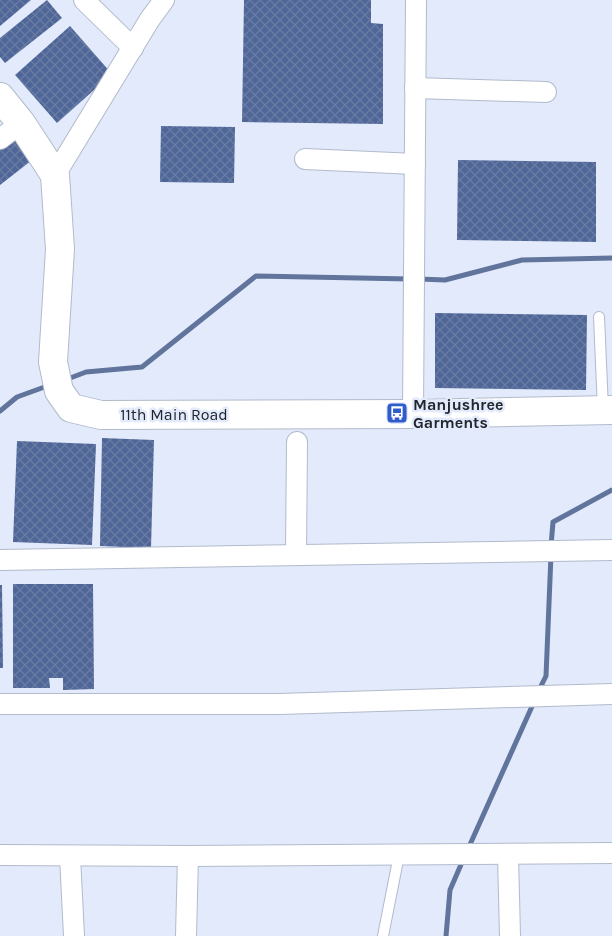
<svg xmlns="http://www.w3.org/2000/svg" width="612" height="936" viewBox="0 0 612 936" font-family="Karla,sans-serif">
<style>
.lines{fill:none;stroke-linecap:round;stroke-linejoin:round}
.stream{stroke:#60749c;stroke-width:5}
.building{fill:url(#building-cross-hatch)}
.lane-casing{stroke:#b2bbcb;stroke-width:12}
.street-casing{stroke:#b2bbcb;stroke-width:22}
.secondary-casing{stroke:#b2bbcb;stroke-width:30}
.lane{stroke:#fff;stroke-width:10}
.street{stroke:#fff;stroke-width:20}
.secondary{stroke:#fff;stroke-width:28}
.labels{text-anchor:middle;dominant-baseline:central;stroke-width:5;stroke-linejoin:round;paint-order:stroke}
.poi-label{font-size:16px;font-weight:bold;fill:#22262c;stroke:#e2eafc;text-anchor:start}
.street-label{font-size:16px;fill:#22262c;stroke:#e2eafc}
</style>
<defs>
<pattern id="building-cross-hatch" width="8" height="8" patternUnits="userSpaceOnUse" patternTransform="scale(1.25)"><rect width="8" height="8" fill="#4e6698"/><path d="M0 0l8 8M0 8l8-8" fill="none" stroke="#6a7ca2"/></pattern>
</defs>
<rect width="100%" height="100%" fill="#e2eafc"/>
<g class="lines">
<g class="stream">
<path d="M419 279 445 280 522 260 612 258"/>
<path d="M65 380 86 372 142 367 256 276 410 279"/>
<path d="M0 411 17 397 50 385"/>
<path d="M551 546 553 522 612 490"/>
<path d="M538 692 546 676 551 555"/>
<path d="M468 849 534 702"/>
<path d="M446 936 450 890 463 860"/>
</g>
</g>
<g class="building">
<path d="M0 0H31L0 26Z"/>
<path d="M47 0 62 18 5 63 0 57V38Z"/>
<path d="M244 0H371V23L383 24V124L242 122Z"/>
<path d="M70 26 112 74 57 123 15 75Z"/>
<path d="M161 126 235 127 234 183 160 182Z"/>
<path d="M17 132 36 157 0 185V145Z"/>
<path d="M458 160 596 162V242L457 240Z"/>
<path d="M435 313 587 315 586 390 435 388Z"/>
<path d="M102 438 154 440 151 548 100 546Z"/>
<path d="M17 441 96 444 92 545 13 542Z"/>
<path d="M13 584H93L94 689 63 690V678H49L50 688H13Z"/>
<path d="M0 585H2L3 668H0Z"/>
</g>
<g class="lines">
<g class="lane-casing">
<g id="lane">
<path d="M599 317 603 409"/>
<path d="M383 936 399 855"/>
</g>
</g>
<g class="street-casing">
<g id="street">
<path d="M84 0 133 48"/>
<path d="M415 88 546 92"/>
<path d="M0 139 21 123"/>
<path d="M305 159 415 164"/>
<path d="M55 175 150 19 164 0"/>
<path d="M413 414 416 0"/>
<path d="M296 554 297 442"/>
<path d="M0 560 612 550"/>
<path d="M0 704H279L612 694"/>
<path d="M0 855 188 856 612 853"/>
<path d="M508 855 510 936"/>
<path d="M70 856 74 936"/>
<path d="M186 936 188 856"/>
</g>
</g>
<g class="secondary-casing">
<path id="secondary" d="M0 97 21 123 55 175 60 249 53 362 59 391 71 408 101 415 413 414 612 410"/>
</g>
<use href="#lane" class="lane"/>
<use href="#street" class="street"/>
<use href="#secondary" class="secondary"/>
</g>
<defs>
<g id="bus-square" transform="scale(1.125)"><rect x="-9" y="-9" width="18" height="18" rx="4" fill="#2f5bcb" stroke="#e2eafc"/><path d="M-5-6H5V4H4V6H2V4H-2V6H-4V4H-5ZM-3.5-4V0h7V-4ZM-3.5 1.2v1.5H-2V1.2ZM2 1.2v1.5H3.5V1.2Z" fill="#fff"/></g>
</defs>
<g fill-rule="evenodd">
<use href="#bus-square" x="397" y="413"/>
</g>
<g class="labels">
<g class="poi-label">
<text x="413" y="404">Manjushree<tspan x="413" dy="18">Garments</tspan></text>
</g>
<g class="street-label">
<text x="174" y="414">11th Main Road</text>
</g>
</g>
</svg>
